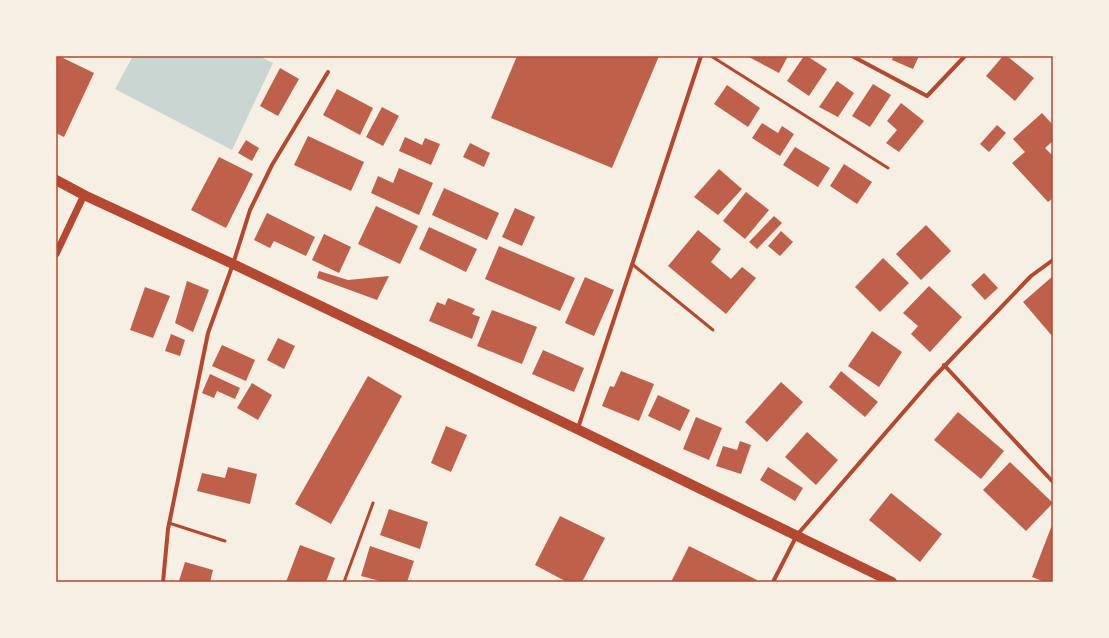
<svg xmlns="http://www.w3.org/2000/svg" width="1109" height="638" viewBox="0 0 1109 638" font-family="'Archivo Narrow',sans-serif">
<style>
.water{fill:#c9d6d2}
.building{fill:#bf614a}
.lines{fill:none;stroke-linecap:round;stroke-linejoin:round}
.service{stroke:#b5482f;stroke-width:3}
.minor{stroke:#b5482f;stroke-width:4}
.tertiary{stroke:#b5482f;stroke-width:7}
.primary{stroke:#b5482f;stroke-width:10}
.neatline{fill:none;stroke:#b5482f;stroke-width:1.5}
</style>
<rect width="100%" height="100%" fill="#f6efe4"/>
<path class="water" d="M133 56H259L273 63 232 150 115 89Z"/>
<g class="building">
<path d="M56 56H59L94 73 64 137 56 133Z"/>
<path d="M517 56H659L612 168 491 118Z"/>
<path d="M747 56H788L779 73Z"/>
<path d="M804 56H807L827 69 809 96 787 81Z"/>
<path d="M893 56H919L913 69 892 60Z"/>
<path d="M1003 56H1007L1034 78 1015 101 986 76Z"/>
<path d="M280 68 299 79 278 116 260 106Z"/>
<path d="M837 81 854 93 838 117 819 107Z"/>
<path d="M873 84 891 95 870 127 852 116Z"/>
<path d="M727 85 760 108 748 127 714 104Z"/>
<path d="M337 89 373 108 360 135 323 115Z"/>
<path d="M901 103 924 121 899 152 886 143 897 130 887 121Z"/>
<path d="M382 107 399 116 383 146 366 137Z"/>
<path d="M1042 113 1053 125V141L1045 148 1053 156V198L1048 202 1012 163 1025 152 1013 139Z"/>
<path d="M762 123 778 133 782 126 794 134 780 156 752 138Z"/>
<path d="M997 125 1006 133 989 152 980 144Z"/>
<path d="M308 136 364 162 351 191 294 165Z"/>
<path d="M405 137 422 145 425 138 440 144 431 165 399 151Z"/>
<path d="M246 140 259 148 252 161 238 153Z"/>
<path d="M470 143 490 153 484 167 463 157Z"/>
<path d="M795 147 830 168 818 187 783 165Z"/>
<path d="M219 157 253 174 226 228 191 210Z"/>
<path d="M844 164 872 182 857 204 830 186Z"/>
<path d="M399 168 433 183 419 215 371 193 378 176 393 183Z"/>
<path d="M719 169 742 189 718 215 694 197Z"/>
<path d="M444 188 499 213 487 240 432 215Z"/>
<path d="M746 192 769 210 745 239 723 221Z"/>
<path d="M376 206 418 226 400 264 358 244Z"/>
<path d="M515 208 535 217 522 246 502 237Z"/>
<path d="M267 213 315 237 306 256 274 241 270 248 254 240Z"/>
<path d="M774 216 782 223 757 249 749 242Z"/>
<path d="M926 225 951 251 921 280 896 254Z"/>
<path d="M429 227 477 249 466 272 419 249Z"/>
<path d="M698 230 721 249 711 262 731 279 742 267 756 278 726 314 668 266Z"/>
<path d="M781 231 793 242 780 256 768 246Z"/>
<path d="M324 234 351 247 339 273 312 260Z"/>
<path d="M499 246 575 278 560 311 485 279Z"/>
<path d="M883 258 909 283 880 312 855 287Z"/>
<path d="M319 271 348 280 389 276 377 300 317 278Z"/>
<path d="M984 273 998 288 985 300 971 285Z"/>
<path d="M1053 276V337L1023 302Z"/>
<path d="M585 277 614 290 594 336 565 323Z"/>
<path d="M187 281 209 290 193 332 175 323Z"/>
<path d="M929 286 962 317 930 352 911 334 918 326 903 313Z"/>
<path d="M145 287 170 296 153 338 130 330Z"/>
<path d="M448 298 475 309 472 314 480 317 472 339 429 321 437 302 445 305Z"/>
<path d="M492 310 537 327 522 364 477 346Z"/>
<path d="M872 331 902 352 879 387 848 366Z"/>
<path d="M171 334 185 340 180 356 165 351Z"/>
<path d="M278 338 295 346 284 369 267 360Z"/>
<path d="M222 345 255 360 246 381 212 366Z"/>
<path d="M543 350 584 368 574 392 532 374Z"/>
<path d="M621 371 654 384 639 421 602 406 610 386 614 387Z"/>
<path d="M841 371 878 402 865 417 829 387Z"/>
<path d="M210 374 240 388 235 399 217 391 214 398 202 393Z"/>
<path d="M368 376 402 396 331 524 295 504Z"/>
<path d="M781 382 803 402 767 442 745 422Z"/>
<path d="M252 383 272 395 258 420 237 408Z"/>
<path d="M658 395 690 410 680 431 648 416Z"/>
<path d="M958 412 1004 451 981 479 934 440Z"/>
<path d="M696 417 722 428 709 460 683 449Z"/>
<path d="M446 426 467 435 451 472 431 463Z"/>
<path d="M807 432 838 460 816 485 785 457Z"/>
<path d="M740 441 751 445 741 474 716 466 723 446 737 450Z"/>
<path d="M1010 462 1053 503 1026 531 983 490Z"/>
<path d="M228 467 257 474 250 504 197 491 202 473 225 478Z"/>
<path d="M768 467 803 488 795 501 760 480Z"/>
<path d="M891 493 942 534 920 562 869 520Z"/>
<path d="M389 509 428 522 420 549 380 535Z"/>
<path d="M560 516 605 538 582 582H567L535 565Z"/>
<path d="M1052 525H1053V582H1045L1032 577Z"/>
<path d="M300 545 335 558 326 582H286Z"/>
<path d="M370 546 414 561 407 582H384L361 576Z"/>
<path d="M689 546 757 580V582H671Z"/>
<path d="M185 562 213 570 210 582H183L179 581Z"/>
</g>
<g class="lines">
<g class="service">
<path d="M711 56 888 168"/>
<path d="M632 264 713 330"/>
<path d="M169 523 225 541"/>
<path d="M344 582 373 503"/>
</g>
<g class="minor">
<path d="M852 56 927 96 965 56"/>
<path d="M944 365 1053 482"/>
<path d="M578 428 701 56"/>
<path d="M163 582 168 529 208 333 233 264 250 210 272 165 328 72"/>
<path d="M773 582 797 535 933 378 1031 276 1053 260"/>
</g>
<path class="tertiary" d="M56 254 84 195"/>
<path class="primary" d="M56 180 84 195 233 264 577 429 892 582"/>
</g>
<rect width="1109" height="638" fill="none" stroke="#f6efe4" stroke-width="114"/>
<rect x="57" y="57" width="995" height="524" class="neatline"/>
</svg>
